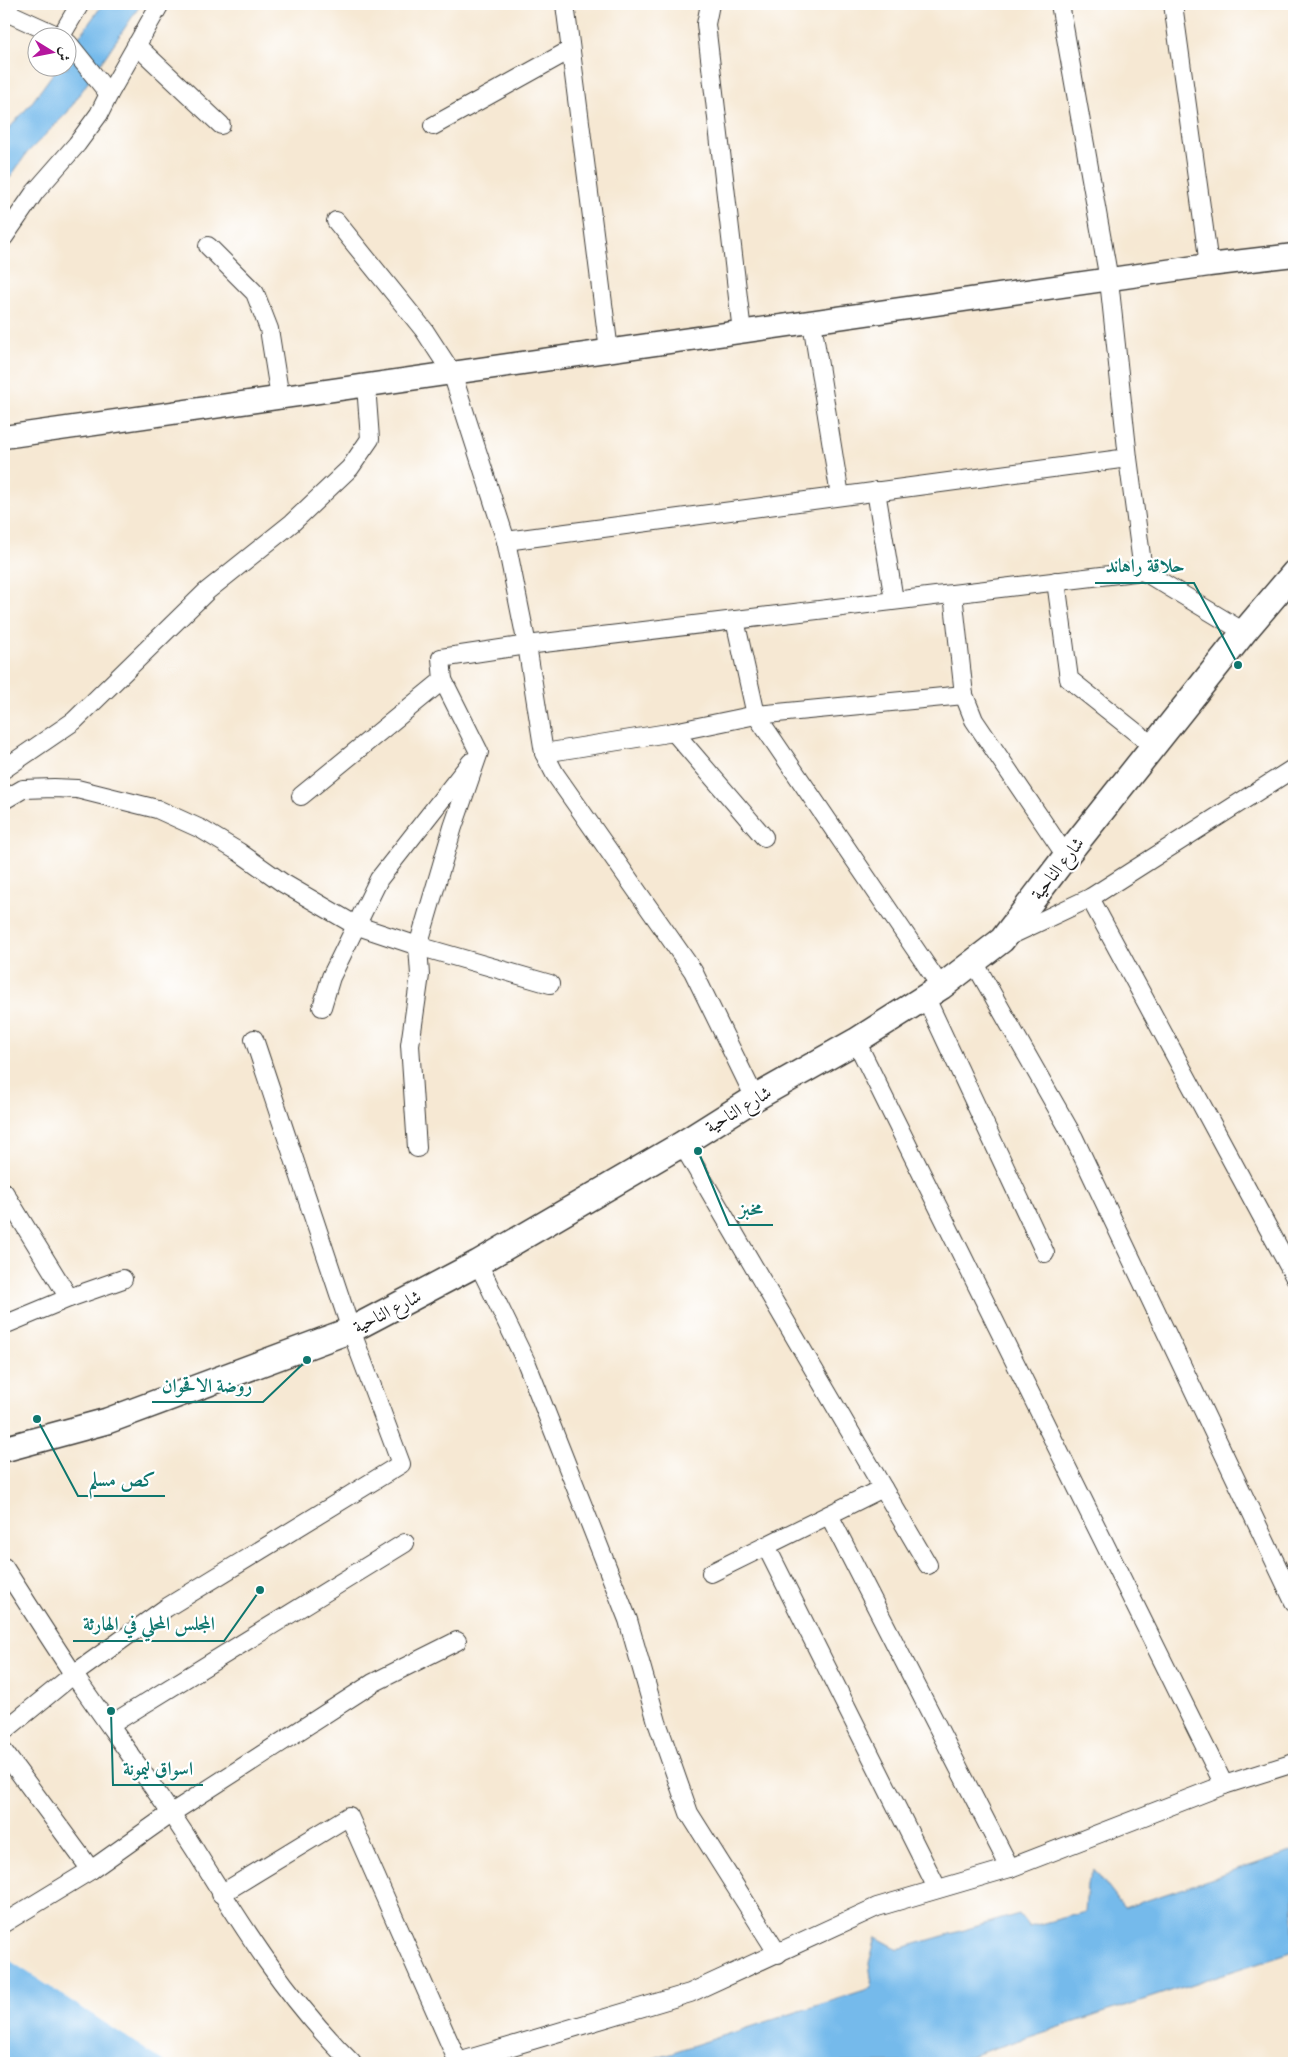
<svg xmlns="http://www.w3.org/2000/svg" width="1298" height="2067" viewBox="0 0 1298 2067" font-family="'EB Garamond',Amiri,serif">
<style>
.water{fill:#75baeb;stroke:#486b84}
.lines{fill:none;stroke-linecap:round;stroke-linejoin:round}
.stream{stroke:#75baeb;stroke-width:5.5}
.minor-casing{stroke:#3d3b37;stroke-width:20}
.tertiary-casing{stroke:#3d3b37;stroke-width:25}
.secondary-casing{stroke:#3d3b37;stroke-width:28}
.minor{stroke:#fff;stroke-width:18}
.tertiary{stroke:#fff;stroke-width:22}
.secondary{stroke:#fff;stroke-width:25}
.labels{text-anchor:middle;dominant-baseline:central;stroke-width:4.5;stroke-linejoin:round;paint-order:stroke}
.street-label{font-size:18px;fill:#1c1c1c;stroke:#fff}
.leader{fill:none;stroke:#0f766e;stroke-width:2}
.callout-dot{fill:#0f766e;stroke:#fff;stroke-width:2}
.callout-label{font-size:19px;text-anchor:middle;font-weight:bold;fill:#0f766e;stroke:#fff;stroke-width:4.5;stroke-linejoin:round;paint-order:stroke}
</style>
<rect width="100%" height="100%" fill="#fff"/>
<filter id="ink" filterUnits="userSpaceOnUse"><feTurbulence type="fractalNoise" baseFrequency=".02" numOctaves="2"/><feDisplacementMap in="SourceGraphic" scale="10" xChannelSelector="R" yChannelSelector="G"/><feConvolveMatrix kernelMatrix="1 2 1 2 8 2 1 2 1" color-interpolation-filters="sRGB"/></filter>
<filter id="wash" filterUnits="userSpaceOnUse"><feTurbulence type="fractalNoise" baseFrequency=".0096" numOctaves="4" result="noise"/><feDisplacementMap in="SourceGraphic" scale="20" xChannelSelector="R" yChannelSelector="G"/><feGaussianBlur stdDeviation="1.12" result="paint"/><feColorMatrix in="noise" values="0 0 0 0 0 0 0 0 0 0 0 0 0 0 0 0 0 1.4 0 .05"/><feComposite in="paint" operator="in"/></filter>
<g filter="url(#wash)">
<rect width="100%" height="100%" fill="#f6e8d3"/>
<g class="water">
<path d="M103 4H141L67 113 27 153 4 186V134L30 105 57 68H68V52Z"/>
<path d="M1294 1851V1951L949 2063H639L871 1988 872 1985 869 1963 876 1937 898 1949 1019 1914 1029 1927 1085 1912 1087 1884 1094 1869 1124 1908Z"/>
<path d="M4 1960 9 1963 161 2063H4Z"/>
</g>
<g class="lines">
<path class="stream" d="M4 1960 161 2063"/>
</g>
</g>
<g filter="url(#ink)">
<g class="lines">
<g class="minor-casing">
<g id="minor">
<path d="M565 4 609 351"/>
<path d="M710 4 706 24 742 332"/>
<path d="M1060 4 1109 280 1128 458 1143 571 1244 632"/>
<path d="M1173 4 1209 265"/>
<path d="M4 11 63 38"/>
<path d="M61 36 80 4"/>
<path d="M68 43 109 94"/>
<path d="M136 45 221 125"/>
<path d="M433 126 570 50"/>
<path d="M336 221 424 330 452 373 506 541 527 645 544 753 555 774 693 971 755 1098"/>
<path d="M4 237 35 192 77 144 99 114 109 94 160 4"/>
<path d="M208 246 255 293 269 329 280 398"/>
<path d="M812 322 840 496"/>
<path d="M876 491 894 600"/>
<path d="M506 541 1128 458"/>
<path d="M1056 581 1069 679 1153 746"/>
<path d="M953 594 964 695"/>
<path d="M735 620 756 715 941 987"/>
<path d="M674 732 764 837"/>
<path d="M544 753 674 732 756 715 964 695 974 720 1066 856"/>
<path d="M4 769 74 721 207 591 292 523 350 468 370 439 366 385"/>
<path d="M301 796 443 680"/>
<path d="M4 800 23 789 54 788 77 789 157 809 201 829 239 852 283 883 355 925 418 946 550 984"/>
<path d="M1090 898 1294 1276"/>
<path d="M1005 938 1090 898 1294 768"/>
<path d="M974 962 1074 1138 1294 1602"/>
<path d="M925 996 1045 1253"/>
<path d="M322 1007 331 977 379 879 471 762"/>
<path d="M856 1041 1224 1785 1294 1763"/>
<path d="M682 1144 928 1565"/>
<path d="M417 1148 410 1045 420 975 418 946 453 827 479 752 443 680 441 658 527 645 1143 571"/>
<path d="M4 1192 69 1298"/>
<path d="M478 1263 527 1364 628 1620 657 1722 689 1813 778 1954"/>
<path d="M4 1325 69 1298 123 1279"/>
<path d="M829 1515 1010 1868"/>
<path d="M766 1546 937 1888"/>
<path d="M4 1567C27 1603 50 1639 74 1675 114 1733 157 1790 195 1850 242 1926 288 2000 352 2063"/>
<path d="M711 1573 883 1488"/>
<path d="M110 1725 405 1543"/>
<path d="M4 1731 74 1674 166 1608 401 1464 351 1330 254 1039"/>
<path d="M4 1752 91 1870"/>
<path d="M221 1894 349 1816 458 2062"/>
<path d="M4 1923 91 1870 170 1814 373 1683 457 1641"/>
<path d="M455 2063 690 1993 877 1907 1010 1868 1224 1785"/>
</g>
</g>
<g class="tertiary-casing">
<path id="tertiary" d="M4 437 1209 265 1294 255"/>
</g>
<g class="secondary-casing">
<path id="secondary" d="M4 1449 107 1421 351 1330 478 1263 682 1144 755 1098 856 1041 941 987 1002 940 1066 856 1244 632 1294 573"/>
</g>
<use href="#minor" class="minor"/>
<use href="#tertiary" class="tertiary"/>
<use href="#secondary" class="secondary"/>
</g>
</g>
<g class="labels">
<g class="street-label">
<text transform="translate(1057 868) rotate(-52)">شارع الناحية</text>
<text transform="translate(738 1109) rotate(-31)">شارع الناحية</text>
<text transform="translate(387 1311) rotate(-27)">شارع الناحية</text>
</g>
</g>
<path class="leader" d="M1238 665L1194 583H1095M698 1151L729 1225H773M307 1360L263 1402H152M37 1419L78 1496H165M260 1590L224 1641H73M111 1711L113 1785H203"/>
<g class="callout-dot">
<circle cx="1238" cy="665" r="5"/>
<circle cx="698" cy="1151" r="5"/>
<circle cx="307" cy="1360" r="5"/>
<circle cx="37" cy="1419" r="5"/>
<circle cx="260" cy="1590" r="5"/>
<circle cx="111" cy="1711" r="5"/>
</g>
<g class="callout-label">
<text x="1145" y="572">حلاقة راهاند</text>
<text x="751" y="1215">مخبز</text>
<text x="207" y="1392">روضة الاقحوان</text>
<text x="122" y="1486">كص مسلم</text>
<text x="149" y="1630">المجلس المحلي في الهارثة</text>
<text x="158" y="1775">اسواق ليمونة</text>
</g>
<rect width="1298" height="2067" fill="none" stroke="#fff" stroke-width="20"/>
<g transform="translate(52 52) rotate(100)"><circle r="24" fill="#ffffff" stroke="#a4a4a4"/>
<path d="M0-4L9 19L0 12L-9 19Z" fill="#b5179e"/>
<text y="-8" font-size="14" font-weight="bold" text-anchor="middle" fill="#1c1c1c">ش</text>
</g>
</svg>
